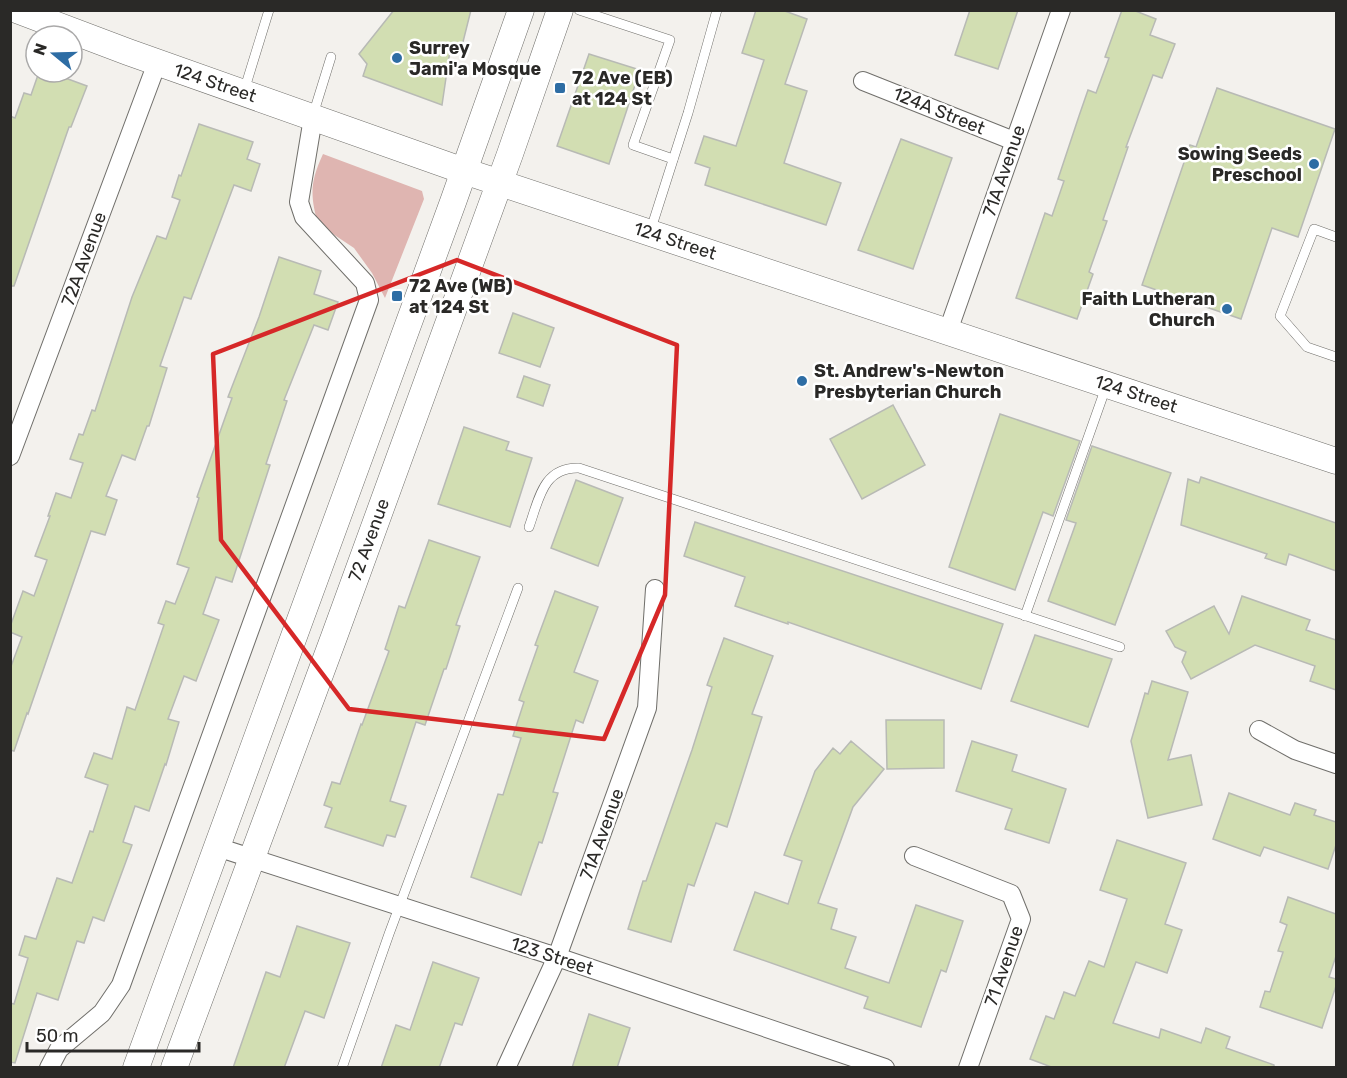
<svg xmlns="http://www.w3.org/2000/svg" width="1347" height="1078" viewBox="0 0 1347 1078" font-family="Rubik,sans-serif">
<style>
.green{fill:#dfb5b1}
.building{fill:#d2deb2;stroke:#b8bab5;stroke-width:1.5}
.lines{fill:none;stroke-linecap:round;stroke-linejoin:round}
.lane-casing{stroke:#706f6b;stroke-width:10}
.street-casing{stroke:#706f6b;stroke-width:20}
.secondary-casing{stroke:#706f6b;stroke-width:27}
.lane{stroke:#fff;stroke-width:9}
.street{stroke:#fff;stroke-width:18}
.secondary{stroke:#fff;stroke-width:26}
.marked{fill:none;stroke:#d62828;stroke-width:4.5;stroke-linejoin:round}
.poi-dot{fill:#2e6da4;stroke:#fff;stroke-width:2}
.labels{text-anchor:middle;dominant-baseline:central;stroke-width:5;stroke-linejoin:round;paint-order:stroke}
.poi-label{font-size:18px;font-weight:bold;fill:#2a2927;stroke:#fff;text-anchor:start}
.street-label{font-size:18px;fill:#2a2927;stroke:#fff}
</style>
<rect width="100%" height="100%" fill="#f3f1ed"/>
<path class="green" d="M323 154 422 191 424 199 385 298 372 273 354 248 318 224C310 195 310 182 323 154Z"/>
<g class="building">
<path d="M394 10H471L462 46 451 44 442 105 363 76 367 64 359 54Z"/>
<path d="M756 10H782L807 19 785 84 807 91 784 163 841 183 826 225 705 185 710 168 695 163 704 136 736 146 764 60 742 53Z"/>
<path d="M970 10H1018L998 69 955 55Z"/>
<path d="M1122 10H1133L1156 19 1150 35 1175 44 1162 78 1153 75 1126 147H1128L1103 220 1107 221 1089 272 1093 274 1077 319 1016 298 1045 213 1052 216 1064 181 1058 179 1079 116 1088 90 1096 93 1109 58 1105 57Z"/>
<path d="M589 54 640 70 609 164 557 146Z"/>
<path d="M39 72H49L87 86 71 127H69L14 286H10V116L15 118 24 93 31 95Z"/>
<path d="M1217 88 1335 129 1298 237 1272 228 1241 319 1142 285 1190 145 1196 147Z"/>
<path d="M199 124 253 142 247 159 260 164 251 191 234 185 191 299 184 297 160 366 167 368 149 426H147L135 460 122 455 106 496 117 500 105 535 91 531 28 714 27 713 14 751 10 750V669L22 637 10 632V627L23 591 34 596 47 560 35 556 50 516H48L56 493 71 498 83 463 70 459 79 434 83 435 92 410 95 411 132 297 157 236 166 239 180 200 172 197 179 175 181 176Z"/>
<path d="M901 139 952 158 913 269 858 250Z"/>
<path d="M279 257 321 271 314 294 338 302 328 330 314 325 284 400 287 401 266 464 270 465 232 582 216 577 203 614 219 620 196 681 184 676 168 719 179 722 166 765 165 764 149 811 135 806 123 842 132 845 104 921 93 917 84 943 77 941 58 1000 37 993 15 1063 10 1062V1003L14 1004 28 958 19 955 25 936 36 939 57 878 72 883 90 831 93 832 108 785 85 777 94 753 112 759 127 707 135 710 164 625 158 623 166 601 175 604 189 568 177 564 199 498 197 497 232 398 228 397 259 317Z"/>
<path d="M513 313 554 328 540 367 499 353Z"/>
<path d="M524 376 550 385 543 406 517 397Z"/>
<path d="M893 405 925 465 862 499 830 439Z"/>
<path d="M1000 414 1080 441 1053 516 1043 512 1015 590 949 567Z"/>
<path d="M464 427 509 442 506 450 532 458 510 527 438 504Z"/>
<path d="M1092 446 1171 473 1115 625 1048 601 1076 523 1066 520Z"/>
<path d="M1201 477 1336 523V571L1289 554 1286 565 1265 558 1267 554 1181 525 1188 479 1199 483Z"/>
<path d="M576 480 623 498 598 566 551 548Z"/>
<path d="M695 522 1003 624 981 689 788 622V624L735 606 745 577 684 556Z"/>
<path d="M429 540 480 557 456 625 460 626 446 669H444L425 725 416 722 390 801 406 806 395 837 387 835 383 846 325 827 332 808 324 805 332 782 340 784 361 724 362 725 389 651 385 649 399 606 405 608Z"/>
<path d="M555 591 598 607 574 672 598 681 583 723 576 720 553 792 558 793 542 843 539 842 521 895 471 877 498 794 503 795 521 738 513 736 524 702 519 700 538 646 535 645Z"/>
<path d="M1242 596 1310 620 1306 630 1336 640V690L1310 681 1315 666 1255 645 1191 679 1182 662 1186 652 1175 647 1166 631 1214 606 1229 634Z"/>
<path d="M1035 635 1112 659 1088 727 1011 701Z"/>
<path d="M724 638 773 656 752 714 762 717 727 827 716 823 694 886 688 884 671 942 628 929 643 881H646L692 750 712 687 707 685Z"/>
<path d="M1152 681 1188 692 1168 760 1191 755 1202 805 1148 818 1131 741 1145 693 1148 694Z"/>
<path d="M886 720H944V768L887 769Z"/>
<path d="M851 741 884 769 853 807 818 903 837 909 831 929 856 937 845 968 889 983 916 905 963 921 946 972 941 970 921 1027 864 1008 868 997 734 950 755 892 788 904 802 861 784 855 815 771 833 748 840 754Z"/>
<path d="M972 741 1017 755 1012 771 1066 789 1049 843 1005 829 1012 809 956 791Z"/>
<path d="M1229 793 1290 815 1295 803 1316 810 1314 815 1336 822V845L1328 869 1264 847 1260 856 1213 839Z"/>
<path d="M1117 840 1186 863 1165 924 1182 930 1167 973 1136 962 1113 1023 1159 1038 1161 1029 1201 1043 1206 1028 1230 1037 1226 1048 1274 1065V1068H1054L1030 1059 1046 1016 1054 1019 1064 992 1075 996 1089 961 1104 967 1127 899 1100 890Z"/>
<path d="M1288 897 1336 914V956L1329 977 1336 979V986L1322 1028 1260 1007 1265 991 1270 992 1283 952 1278 951 1287 925 1280 922Z"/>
<path d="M297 926 350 943 324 1018 305 1011 284 1068H233L266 972 280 977Z"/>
<path d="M433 962 479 978 462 1025 455 1023 439 1068H381L396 1025 410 1030Z"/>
<path d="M589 1014 630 1028 617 1068H572Z"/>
</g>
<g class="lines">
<g class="lane-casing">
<g id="lane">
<path d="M579 10 670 40 633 145 673 159"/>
<path d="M244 91 269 10"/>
<path d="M313 115 331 57"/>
<path d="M650 232 688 113 717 10"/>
<path d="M1336 237 1314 229 1280 316 1307 347 1336 357"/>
<path d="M529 527C539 499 543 467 579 468L1120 647"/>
<path d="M1025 616 1106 387"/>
<path d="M342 1068 389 934 518 588"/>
</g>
</g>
<g class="street-casing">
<g id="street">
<path d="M863 81 1014 141"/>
<path d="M948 331 1061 10"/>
<path d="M10 456 157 63"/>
<path d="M1259 730 1295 750 1336 764"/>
<path d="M217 847 557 957 885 1068"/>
<path d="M914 856 1011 894 1021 919 968 1068"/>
<path d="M49 1068 59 1049 102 1013 121 985 369 300 365 283 304 217 299 202 313 118"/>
<path d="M506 1068 557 957 647 708 655 589"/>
</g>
</g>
<g class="secondary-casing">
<g id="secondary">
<path d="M17 10 128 52 464 171 1336 461"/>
<path d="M136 1068 453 202 521 10"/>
<path d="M174 1068 334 637 510 154 560 10"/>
</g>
</g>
<use href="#lane" class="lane"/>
<use href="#street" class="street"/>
<use href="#secondary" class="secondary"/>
</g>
<path class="marked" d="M457 260 677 345 665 595 604 739 349 709 221 540 213 354Z"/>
<g class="poi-dot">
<circle cx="397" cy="58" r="6"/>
<rect x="554" y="82" width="12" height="12" rx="3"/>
<circle cx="1314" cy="164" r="6"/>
<rect x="391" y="290" width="12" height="12" rx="3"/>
<circle cx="1227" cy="309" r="6"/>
<circle cx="802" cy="381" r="6"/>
</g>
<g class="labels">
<g class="poi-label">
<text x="409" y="48">Surrey<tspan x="409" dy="21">Jami'a Mosque</tspan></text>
<text x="572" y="78">72 Ave (EB)<tspan x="572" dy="21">at 124 St</tspan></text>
<text x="1302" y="154" text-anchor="end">Sowing Seeds<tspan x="1302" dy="21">Preschool</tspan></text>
<text x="409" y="286">72 Ave (WB)<tspan x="409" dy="21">at 124 St</tspan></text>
<text x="1215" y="299" text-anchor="end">Faith Lutheran<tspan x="1215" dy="21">Church</tspan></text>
<text x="814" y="371">St. Andrew's-Newton<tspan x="814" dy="21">Presbyterian Church</tspan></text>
</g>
<g class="street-label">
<text transform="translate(215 83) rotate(19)">124 Street</text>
<text transform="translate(939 111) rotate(22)">124A Street</text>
<text transform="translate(1004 171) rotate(-71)">71A Avenue</text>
<text transform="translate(675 241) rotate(18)">124 Street</text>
<text transform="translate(84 259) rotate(-70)">72A Avenue</text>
<text transform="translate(1136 394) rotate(18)">124 Street</text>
<text transform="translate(369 540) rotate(-70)">72 Avenue</text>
<text transform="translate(602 834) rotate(-70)">71A Avenue</text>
<text transform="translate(552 956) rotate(18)">123 Street</text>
<text transform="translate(1004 966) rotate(-71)">71 Avenue</text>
</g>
</g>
<rect width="1347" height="1078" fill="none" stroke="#2a2927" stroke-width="24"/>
<g transform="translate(54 54) rotate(289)"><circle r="28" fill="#ffffff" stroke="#aaa9a9" stroke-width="1.5"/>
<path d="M0-4.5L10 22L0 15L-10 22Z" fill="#2e6da4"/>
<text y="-9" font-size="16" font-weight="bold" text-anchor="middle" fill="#2a2927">N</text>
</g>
<path d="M27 1042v9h172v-9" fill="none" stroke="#2a2927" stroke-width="3"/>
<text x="36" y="1042" font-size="18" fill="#2a2927" stroke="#ffffff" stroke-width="4.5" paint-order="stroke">50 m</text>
</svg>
